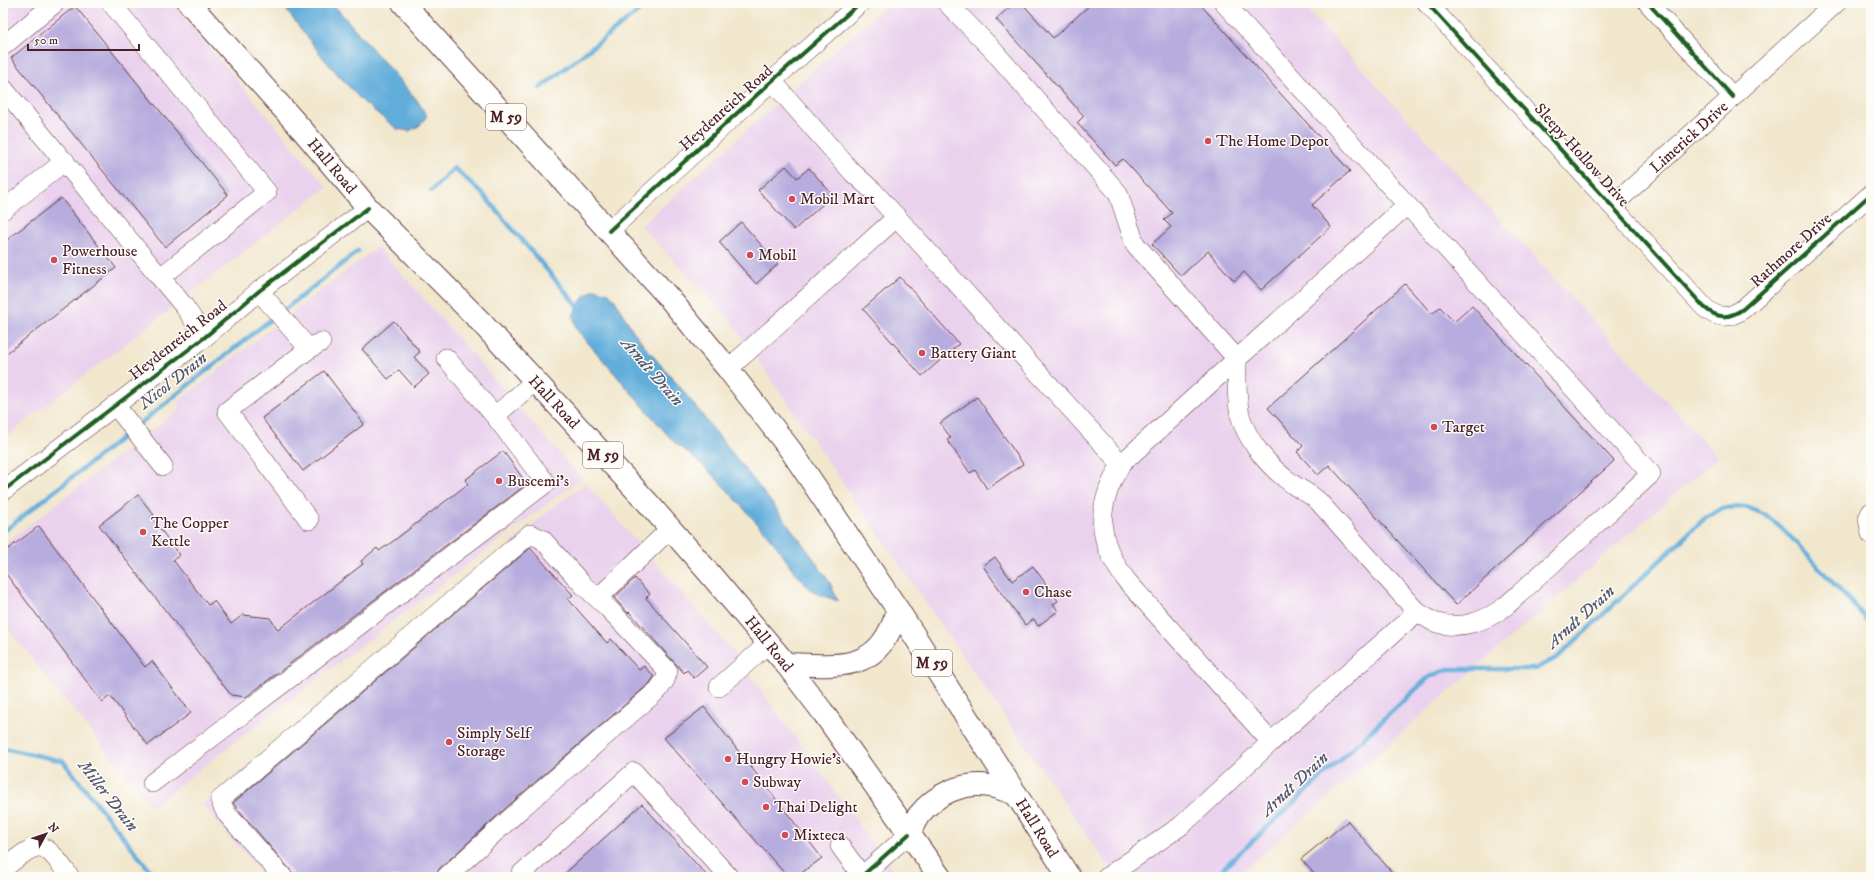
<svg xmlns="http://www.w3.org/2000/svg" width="1874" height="880" viewBox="0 0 1874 880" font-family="'IM FELL DW Pica',serif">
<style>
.built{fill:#ead1ed}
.water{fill:#62aedb;stroke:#566683}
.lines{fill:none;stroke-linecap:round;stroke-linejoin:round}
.stream{stroke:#62aedb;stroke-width:4.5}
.building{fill:#b7acde}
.minor-casing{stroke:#633d43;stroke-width:20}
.highway-casing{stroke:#633d43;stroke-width:24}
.minor{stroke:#fff;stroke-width:19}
.highway{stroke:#fff;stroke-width:22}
.cycleway-casing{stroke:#fdfcf7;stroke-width:6}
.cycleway{stroke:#1b5e20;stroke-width:4}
.poi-dot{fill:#d1495b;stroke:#fdfcf7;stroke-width:1.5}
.labels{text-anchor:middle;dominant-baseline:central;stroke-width:3;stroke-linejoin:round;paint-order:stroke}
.shield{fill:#fdfcf7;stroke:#806168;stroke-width:1}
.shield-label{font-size:15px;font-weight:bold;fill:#4a1f2b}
.street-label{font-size:16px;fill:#4a1f2b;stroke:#fdfcf7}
.poi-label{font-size:16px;fill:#4a1f2b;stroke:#fdfcf7;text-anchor:start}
.water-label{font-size:17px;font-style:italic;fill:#545871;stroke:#fdfcf7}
</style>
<rect width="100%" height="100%" fill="#fdfcf7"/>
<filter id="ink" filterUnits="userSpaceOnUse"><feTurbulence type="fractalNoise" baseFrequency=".025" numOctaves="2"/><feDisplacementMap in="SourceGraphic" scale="8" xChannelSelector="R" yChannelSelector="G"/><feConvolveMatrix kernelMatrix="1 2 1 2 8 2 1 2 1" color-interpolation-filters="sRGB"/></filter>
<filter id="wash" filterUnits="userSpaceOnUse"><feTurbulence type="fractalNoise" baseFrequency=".012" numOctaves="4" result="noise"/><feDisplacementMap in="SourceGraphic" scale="16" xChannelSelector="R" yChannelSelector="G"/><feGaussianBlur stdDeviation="0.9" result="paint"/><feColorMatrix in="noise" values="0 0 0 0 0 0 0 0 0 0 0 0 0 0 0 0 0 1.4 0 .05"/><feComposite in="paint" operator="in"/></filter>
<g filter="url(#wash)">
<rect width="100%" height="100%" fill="#f1e7cd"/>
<g class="built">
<path d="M3 3H172L327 187 3 439Z"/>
<path d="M888 3H1301L1718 457 1236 877H1116L730 320 641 226Z"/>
<path d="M378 247 581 478 232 744 152 807 3 623V545L181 408 177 403 271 328Z"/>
<path d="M585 483 730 648 897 877H467L549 805 466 877H264L202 805 554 507Z"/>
</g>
<g class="water">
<path d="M281 3H332L417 100 427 116 419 126 409 131 397 129 361 100 324 59Z"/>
<path d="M595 289 609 293 614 299 632 329 647 349 680 387 775 507 813 558 830 583 838 601C830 598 822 596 815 592 800 584 785 557 774 543 743 508 712 469 673 441L577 330 573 316C579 303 582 296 595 289Z"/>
</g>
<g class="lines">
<g class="stream">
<path d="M540 88 649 3"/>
<path d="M431 191 454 168 482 193 580 309"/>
<path d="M283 311 358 251"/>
<path d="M137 426 275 316"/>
<path d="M3 532 129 432"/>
<path d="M3 748 63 761 155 877"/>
<path d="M1214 877 1429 677 1448 669H1535L1558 657 1704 519 1722 508 1746 507 1766 515 1787 533 1871 624"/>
</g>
</g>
<g id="blocks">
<g class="building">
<path d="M1014 3H1022L1053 38 1092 3H1199L1350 171 1312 205 1331 227 1261 290 1244 272 1234 281 1208 251 1181 276 1152 244 1171 227 1164 220 1172 213 1123 159 1115 165 1077 123 1084 116 996 19Z"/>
<path d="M75 6 228 195 165 247 11 58Z"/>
<path d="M786 166 797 178 809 168 833 195 794 230 758 190Z"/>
<path d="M61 198 116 268 3 356V243Z"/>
<path d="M741 222 778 264 756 284 719 242Z"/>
<path d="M900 277 959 344 922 376 863 309Z"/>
<path d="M1405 284 1432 314 1440 307 1454 322 1472 306 1614 461 1456 605 1329 465 1318 475 1297 452 1303 446 1268 408Z"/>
<path d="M394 321 420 352 414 357 429 374 414 387 399 370 388 379 362 349Z"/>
<path d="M324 371 364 424 303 471 262 418Z"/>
<path d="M977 397 1023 464 987 489 975 470 970 473 947 440 951 438 940 423Z"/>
<path d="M503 451 527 484 246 697 231 695 99 525 138 495 154 515 151 517 180 555 173 560 208 605 214 601 231 624 243 615 270 618 278 630 363 564 361 561 377 548 379 551 392 542 468 484 465 480Z"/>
<path d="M39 526 145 667 152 661 191 713 148 745 110 696 102 702 3 570V553Z"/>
<path d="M530 548 573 595 568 599 607 643 611 639 639 670 644 666 654 677 650 683 517 798 439 869 435 877H296L233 803Z"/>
<path d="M995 557 1012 581 1033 566 1058 601 1053 604 1058 611 1038 626 1034 619 1025 625 983 566Z"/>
<path d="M635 578 650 594 646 598 707 667 694 678 687 670 684 673 629 612 628 613 614 598Z"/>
<path d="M704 707 822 858 796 877H788L664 738Z"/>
<path d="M642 804 708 877H561Z"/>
<path d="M1348 821 1396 877H1317L1301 859Z"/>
</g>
</g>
</g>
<g filter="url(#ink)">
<use href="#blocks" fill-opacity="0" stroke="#633d43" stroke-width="1"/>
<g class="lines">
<g class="minor-casing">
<g id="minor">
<path d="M111 3 267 192 161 277"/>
<path d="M947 3 991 48 1118 193 1135 244 1237 359 1121 464"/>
<path d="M1224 3 1651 474 1507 605C1487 621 1460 631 1434 622 1428 619 1423 615 1417 612L1319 502C1310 493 1300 490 1291 483 1269 467 1247 441 1240 415 1236 397 1237 377 1237 359L1407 205"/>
<path d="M1427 3 1704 307C1717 319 1729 319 1743 309L1871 194"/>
<path d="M1648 3 1733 97"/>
<path d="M3 46 55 3"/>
<path d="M772 81 853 173 873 191 1121 464C1095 508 1096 541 1127 581L1271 742"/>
<path d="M3 88 184 306 205 337"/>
<path d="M1612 206 1836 3"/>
<path d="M3 210 65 161"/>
<path d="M609 231 772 81 860 3"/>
<path d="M259 291 309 349 321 342"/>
<path d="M728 369 897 217"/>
<path d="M115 405 163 466"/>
<path d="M495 416 535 381"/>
<path d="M3 491 205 337 259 291 368 208"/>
<path d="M1871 512 1868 519 1871 534"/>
<path d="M309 520 227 411 309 349"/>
<path d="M598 598 670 529"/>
<path d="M719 687 769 643"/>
<path d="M152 783 546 483 495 416 446 358"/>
<path d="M840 846 862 876"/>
<path d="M3 869C41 839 42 838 70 877"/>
<path d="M283 877 226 813 220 800 530 534 542 539 583 585 609 609 668 671 665 680 658 690 524 806 446 877"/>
<path d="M524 877 521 874 634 772 729 877"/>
<path d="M861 877 909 834"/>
<path d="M1107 877 1182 825 1271 742 1417 612"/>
</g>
</g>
<g class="highway-casing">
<g id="highway">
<path d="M189 3 304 132 368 208 479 320 648 503 710 574 786 664 822 711 940 877"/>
<path d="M403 3 670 299 728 369 792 452 898 610 1069 877"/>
<path d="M786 664C842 666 879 673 898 610"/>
<path d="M909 834C912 828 915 820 919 815 936 794 963 781 990 786 999 787 1008 792 1016 794"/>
</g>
</g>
<use href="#minor" class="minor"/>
<use href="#highway" class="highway"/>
<g class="cycleway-casing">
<g id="cycleway">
<path d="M1427 3 1704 307C1717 319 1729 319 1743 309L1871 194"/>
<path d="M1648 3 1733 97"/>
<path d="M609 231 772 81 860 3"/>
<path d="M3 491 205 337 259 291 368 208"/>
<path d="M861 877 909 834"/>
</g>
</g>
<use href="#cycleway" class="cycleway"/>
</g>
</g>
<g class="poi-dot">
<circle cx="1208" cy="141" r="4"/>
<circle cx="792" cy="199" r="4"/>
<circle cx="750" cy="255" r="4"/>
<circle cx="54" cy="260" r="4"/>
<circle cx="922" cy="353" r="4"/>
<circle cx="1434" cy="427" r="4"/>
<circle cx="499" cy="481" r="4"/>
<circle cx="143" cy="532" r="4"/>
<circle cx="1026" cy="592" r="4"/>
<circle cx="449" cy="742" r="4"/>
<circle cx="728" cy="759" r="4"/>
<circle cx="745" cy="782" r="4"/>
<circle cx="766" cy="807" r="4"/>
<circle cx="785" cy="835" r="4"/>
</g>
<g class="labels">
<g class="shield">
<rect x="486" y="104" width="40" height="26" rx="3"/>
<rect x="583" y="442" width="40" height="26" rx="3"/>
<rect x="912" y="650" width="40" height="26" rx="3"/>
</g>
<g class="shield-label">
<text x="506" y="117">M 59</text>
<text x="603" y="455">M 59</text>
<text x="932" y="663">M 59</text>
</g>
<g class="street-label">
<text transform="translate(726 108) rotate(-42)">Heydenreich Road</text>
<text transform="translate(1689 137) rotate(-42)">Limerick Drive</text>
<text transform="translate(1582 155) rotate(48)">Sleepy Hollow Drive</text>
<text transform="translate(332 166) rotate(50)">Hall Road</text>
<text transform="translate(1791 250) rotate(-42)">Rathmore Drive</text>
<text transform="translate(178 340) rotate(-38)">Heydenreich Road</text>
<text transform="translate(554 402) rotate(47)">Hall Road</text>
<text transform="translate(769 644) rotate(51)">Hall Road</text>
<text transform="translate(1037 828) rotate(58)">Hall Road</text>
</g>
<g class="poi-label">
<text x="1216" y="141">The Home Depot</text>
<text x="800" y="199">Mobil Mart</text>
<text x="62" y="251">Powerhouse<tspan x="62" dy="18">Fitness</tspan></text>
<text x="758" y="255">Mobil</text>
<text x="930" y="353">Battery Giant</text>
<text x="1442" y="427">Target</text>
<text x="507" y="481">Buscemi's</text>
<text x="151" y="523">The Copper<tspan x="151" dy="18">Kettle</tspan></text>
<text x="1034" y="592">Chase</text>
<text x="457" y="733">Simply Self<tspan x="457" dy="18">Storage</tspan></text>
<text x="736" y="759">Hungry Howie's</text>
<text x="753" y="782">Subway</text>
<text x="774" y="807">Thai Delight</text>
<text x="793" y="835">Mixteca</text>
</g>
<g class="water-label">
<text transform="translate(652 372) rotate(49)">Arndt Drain</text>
<text transform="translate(173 381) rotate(-38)">Nicol Drain</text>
<text transform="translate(1581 617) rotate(-42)">Arndt Drain</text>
<text transform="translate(1295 784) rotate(-43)">Arndt Drain</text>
<text transform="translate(108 796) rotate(52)">Miller Drain</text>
</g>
</g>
<rect width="1874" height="880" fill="none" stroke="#fdfcf7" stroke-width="16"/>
<g transform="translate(46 834) rotate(50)" stroke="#fdfcf7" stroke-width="3" paint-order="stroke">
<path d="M0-3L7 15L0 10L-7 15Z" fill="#4a1f2b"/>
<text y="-6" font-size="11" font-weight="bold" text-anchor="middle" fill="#4a1f2b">N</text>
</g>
<path d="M28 44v6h111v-6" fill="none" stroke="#4a1f2b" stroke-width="2"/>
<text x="34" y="44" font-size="12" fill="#4a1f2b" stroke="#fdfcf7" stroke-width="3" paint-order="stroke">50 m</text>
</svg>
